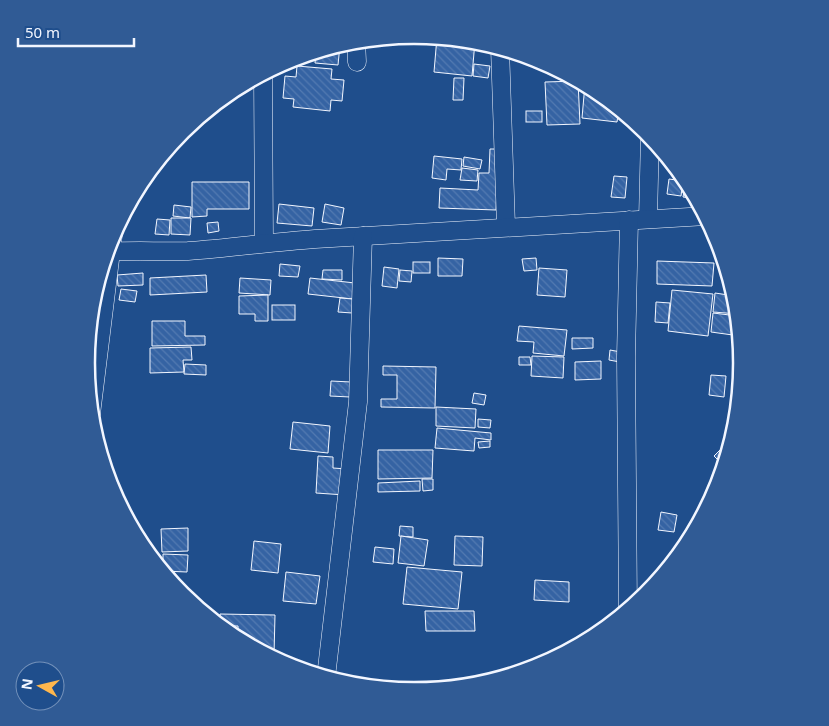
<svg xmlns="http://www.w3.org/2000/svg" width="829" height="726" viewBox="0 0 829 726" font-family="'Noto Sans',sans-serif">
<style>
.building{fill:url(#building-back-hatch);stroke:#f2f6ff}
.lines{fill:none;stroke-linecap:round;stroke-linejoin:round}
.minor-casing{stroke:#f2f6ff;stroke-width:19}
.minor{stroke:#1f4e8c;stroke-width:18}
.rim{fill:none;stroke:#f2f6ff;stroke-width:2.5}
</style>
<defs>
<pattern id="building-back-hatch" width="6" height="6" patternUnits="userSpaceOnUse" patternTransform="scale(1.25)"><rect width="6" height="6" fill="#3563a3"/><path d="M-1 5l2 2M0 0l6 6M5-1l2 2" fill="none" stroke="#537ab1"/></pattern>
</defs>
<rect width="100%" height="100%" fill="#1f4e8c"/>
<g class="building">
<path d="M437 37 475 41 472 76 434 72Z"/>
<path d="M340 45 338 65 315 63 316 52Z"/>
<path d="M474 64 490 66 488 78 473 76Z"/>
<path d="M297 66 332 69 331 79 344 80 342 101 331 100 330 111 293 107 294 99 283 98 285 76 296 77Z"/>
<path d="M454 78H464L463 100H453Z"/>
<path d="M578 81 580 124 547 125 545 82Z"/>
<path d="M585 84 619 108 617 122 582 118Z"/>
<rect x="526" y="111" width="16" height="11"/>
<path d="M490 149H499L496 210 439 208 440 188 478 190 479 173H489Z"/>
<path d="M434 156 462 159 461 170 447 169 446 180 432 178Z"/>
<path d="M464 157 482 160 480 169 463 166Z"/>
<path d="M462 168 478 170 477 181 460 180Z"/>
<path d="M614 176 627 177 625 198 611 197Z"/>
<path d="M669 179 683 181 681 196 667 194Z"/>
<path d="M686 180 687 181 697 199 683 197Z"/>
<path d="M192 182H249V209H207V216L192 217Z"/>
<path d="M279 204 314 208 312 226 277 223Z"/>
<path d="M325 204 344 208 341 225 322 222Z"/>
<path d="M174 205 191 207 190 218 173 216Z"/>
<path d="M171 218H191L190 235 171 234Z"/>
<path d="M157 219 170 220 169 235 155 234Z"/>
<path d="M218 222 219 231 208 233 207 223Z"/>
<path d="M438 258 463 259 462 276H438Z"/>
<path d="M536 258 537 270 524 271 522 259Z"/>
<path d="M657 261 714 263 712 286 657 284Z"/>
<rect x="413" y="262" width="17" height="11"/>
<path d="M280 264 300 266 298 277 279 276Z"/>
<path d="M384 267 399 269 397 288 382 286Z"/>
<path d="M539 268 567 270 565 297 537 295Z"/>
<path d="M323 270H342V280L322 279Z"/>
<path d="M400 270 412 271 411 282 399 281Z"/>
<path d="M143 273V285L118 286 117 275Z"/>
<path d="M206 275 207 292 150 295V278Z"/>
<path d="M240 278 271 280 270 295 239 293Z"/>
<path d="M310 278 355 283 353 299 308 294Z"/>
<path d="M121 289 137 291 135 302 119 300Z"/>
<path d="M672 290 713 294 708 336 668 331Z"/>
<path d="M715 293 735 296 738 314 713 312Z"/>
<path d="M268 295V321H255V314H239V296Z"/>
<path d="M340 298 353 299 352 313 338 312Z"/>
<path d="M656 302 670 303 668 323 655 322Z"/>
<rect x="272" y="305" width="23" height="15"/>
<path d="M713 313 738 316 740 336 711 332Z"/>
<path d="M152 321H185V336H205V345L152 346Z"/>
<path d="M519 326 567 330 564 356 533 353 534 342 517 341Z"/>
<path d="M572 338H593V348L572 349Z"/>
<path d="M191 347 192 360H183L184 372 150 373V348Z"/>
<path d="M610 350 621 352 620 362 609 360Z"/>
<path d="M532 356 564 357 563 378 531 376Z"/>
<path d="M519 357H530L531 365H519Z"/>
<path d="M601 361V379L575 380V362Z"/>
<path d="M185 364 206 365V375L184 374Z"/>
<path d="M383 366 436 367 435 408 381 407V399H397V375H383Z"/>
<path d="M711 375 726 376 724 397 709 395Z"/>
<path d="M331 381 351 382 350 397 330 396Z"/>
<path d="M474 393 486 395 484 405 472 403Z"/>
<path d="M436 407 476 409 475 428 436 426Z"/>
<path d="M478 419 491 420 490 428 478 427Z"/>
<path d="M293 422 330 426 328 453 290 449Z"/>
<path d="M437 428 491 433V440L475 438 474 451 435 448Z"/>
<path d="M490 441V447L479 448 478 442Z"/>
<path d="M726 444 730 448 724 466 714 456Z"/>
<path d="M378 450H433L432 478 378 479Z"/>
<path d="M318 456 333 457V468L347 469 345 495 316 493Z"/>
<path d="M422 479H433V490L423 491Z"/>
<path d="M420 481V491L378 492V483Z"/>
<path d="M661 512 677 515 674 532 658 530Z"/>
<path d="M400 526 413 527V537L399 536Z"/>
<path d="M188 528V551L162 552 161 529Z"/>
<path d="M401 536 428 540 424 566 398 563Z"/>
<path d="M455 536 483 537 482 566 454 565Z"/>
<path d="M254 541 281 544 278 573 251 570Z"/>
<path d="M375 547 394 549 393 564 373 562Z"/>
<path d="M163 554 188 555 187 572 163 571Z"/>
<path d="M407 567 462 572 458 609 403 604Z"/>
<path d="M286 572 320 576 316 604 283 601Z"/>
<path d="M535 580 569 582V602L534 600Z"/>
<path d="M425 611H474L475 631H426Z"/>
<path d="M220 614 275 615 274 655H268L238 639V626H220Z"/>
</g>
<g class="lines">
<g class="minor-casing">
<g id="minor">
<path d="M356 41 357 62"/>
<path d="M500 48 506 226"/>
<path d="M263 74 264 242"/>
<path d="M648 219 650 135"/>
<path d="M107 252C134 250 161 252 188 251 230 248 272 242 315 239L706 216"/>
<path d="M91 414 113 235"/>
<path d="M628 610 626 357 629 220"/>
<path d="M326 677 358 402 363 236"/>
</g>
</g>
<use href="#minor" class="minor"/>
</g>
<path d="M0 0H829V726H0ZM95 363a319 319 0 1 1 638 0a319 319 0 1 1-638 0Z" fill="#305b95" fill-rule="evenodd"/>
<path class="rim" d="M95 363a319 319 0 1 1 638 0a319 319 0 1 1-638 0Z"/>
<g transform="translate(40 686) rotate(278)"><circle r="24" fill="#1f4e8c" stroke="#7391ba"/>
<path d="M0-4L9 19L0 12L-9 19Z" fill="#ffb74d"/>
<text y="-8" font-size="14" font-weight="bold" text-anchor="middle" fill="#f2f6ff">N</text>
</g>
<path d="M18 38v8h116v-8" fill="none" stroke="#f2f6ff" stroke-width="2.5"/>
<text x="25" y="38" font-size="15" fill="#f2f6ff" stroke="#1f4e8c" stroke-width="4" paint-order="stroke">50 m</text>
</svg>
